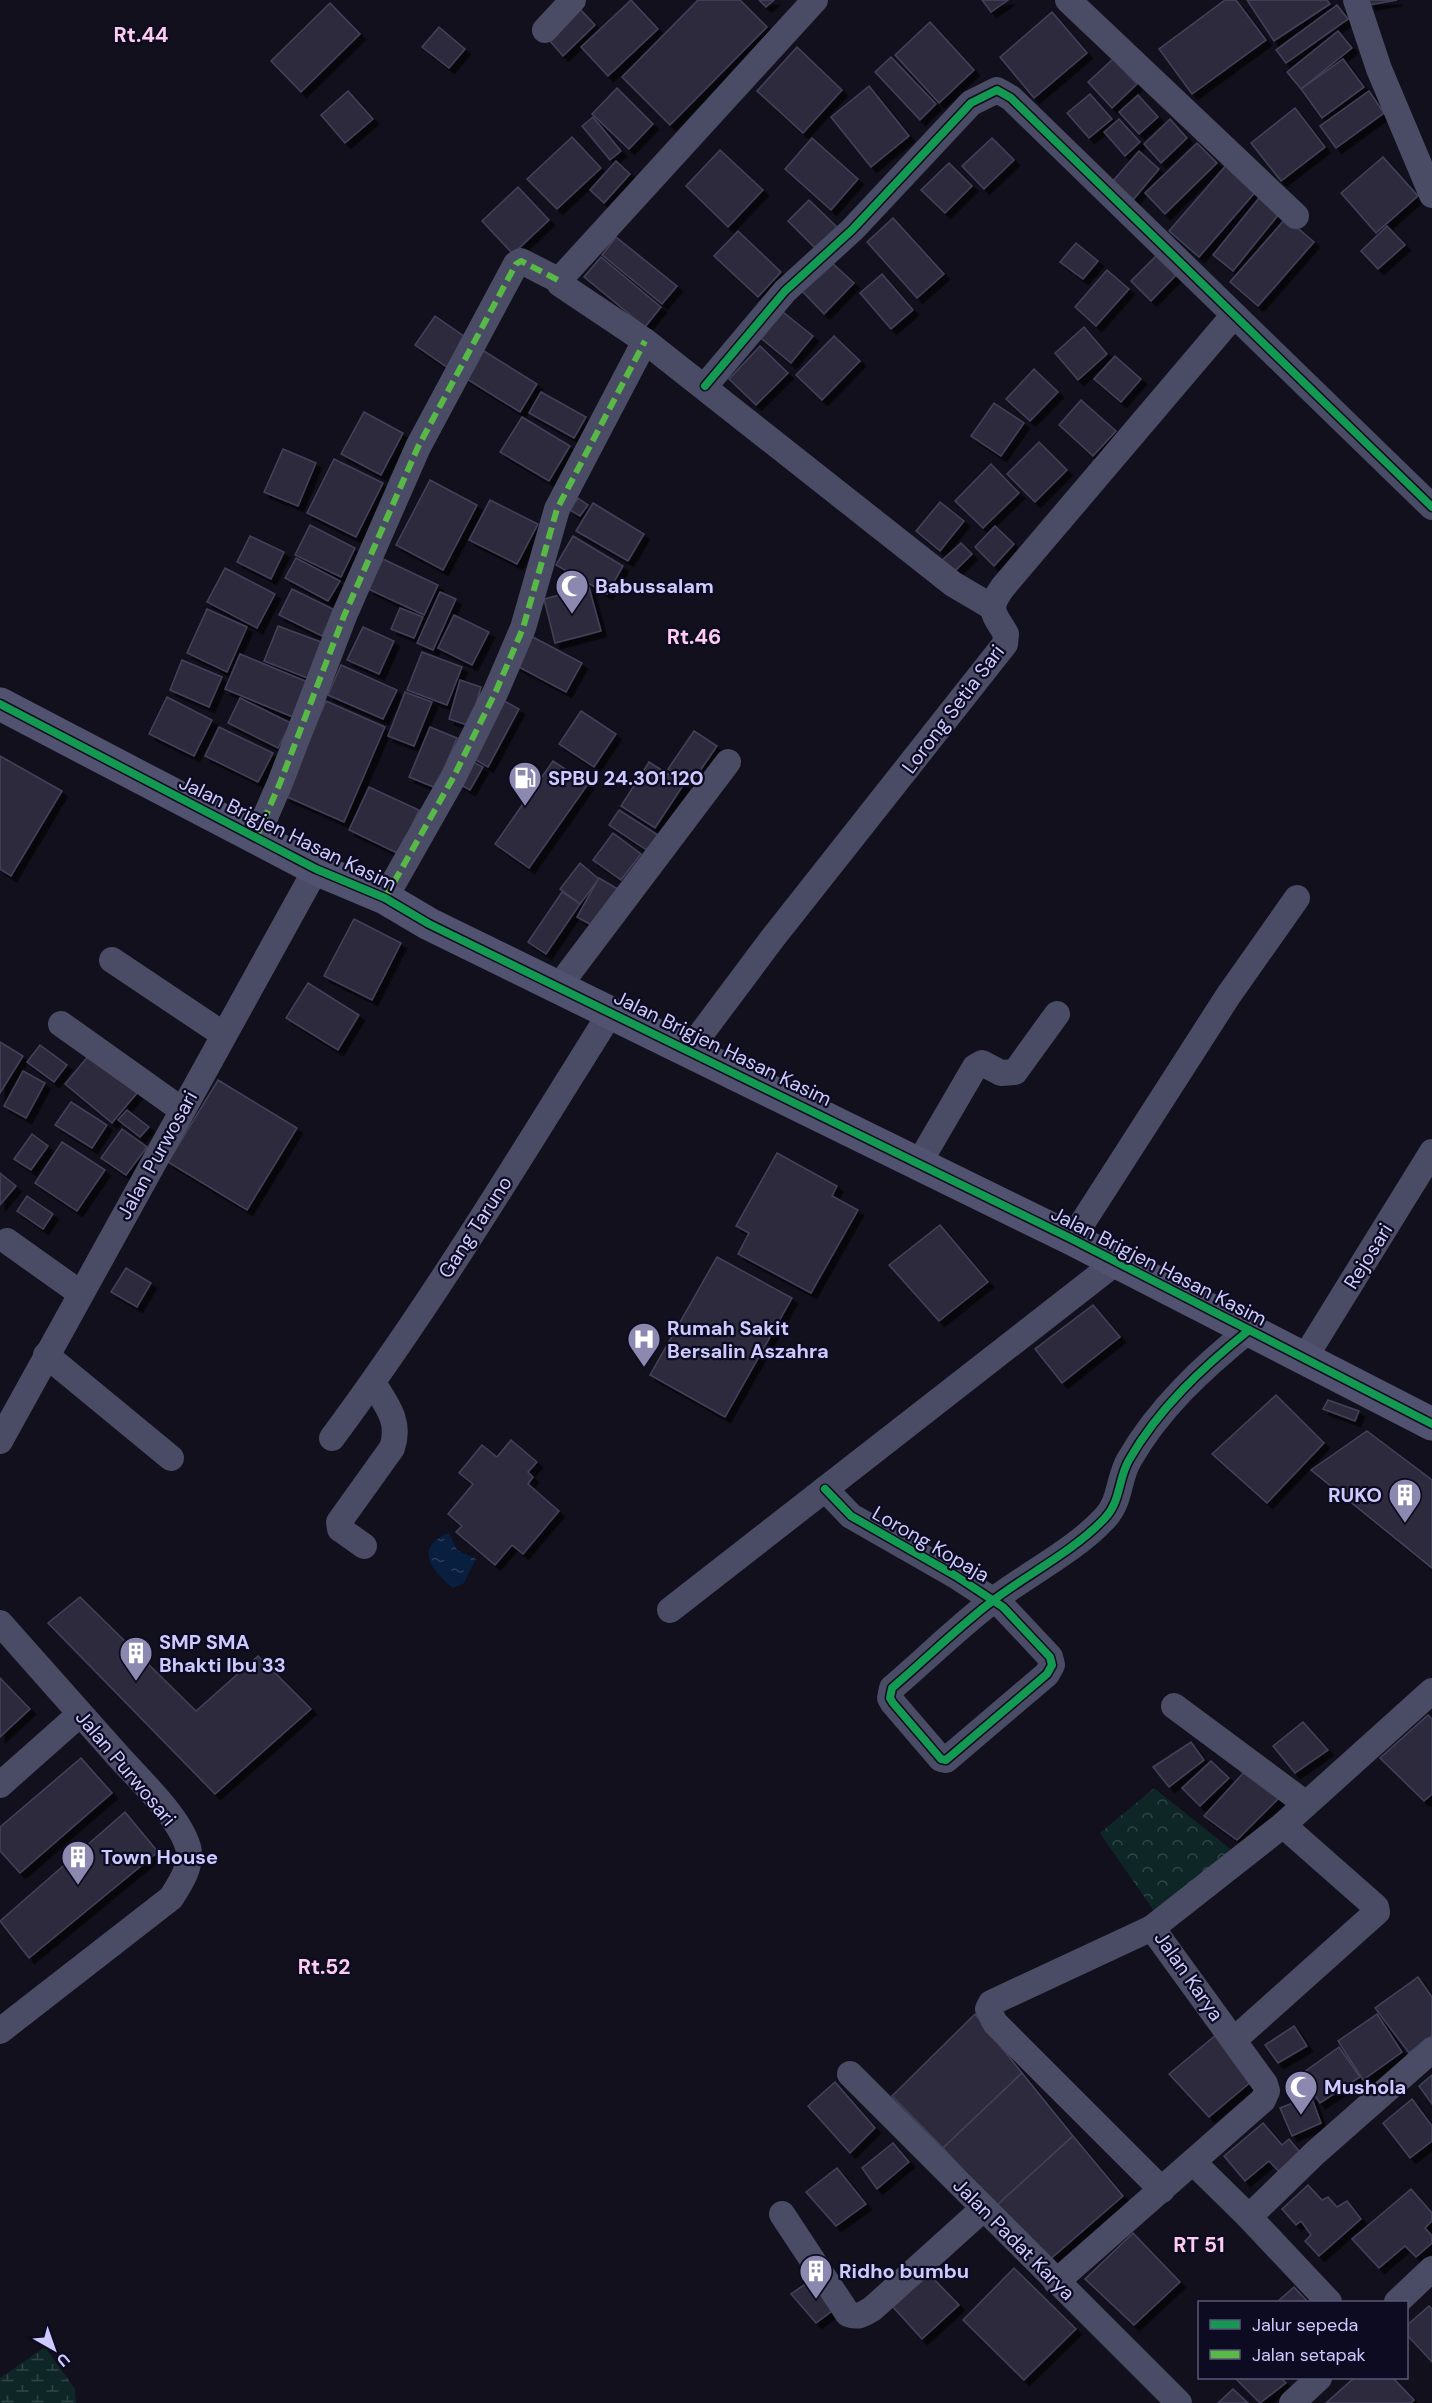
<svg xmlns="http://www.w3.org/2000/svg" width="1432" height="2403" viewBox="0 0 1432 2403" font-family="'DM Sans',sans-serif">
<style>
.wetland{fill:url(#wetland-marsh)}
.park{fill:url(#park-crowns)}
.water{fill:url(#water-ripples)}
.building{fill:#2f2c3e;stroke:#43415a;stroke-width:1.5;filter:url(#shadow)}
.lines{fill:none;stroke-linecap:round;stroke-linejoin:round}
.street{stroke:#4a4b65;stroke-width:26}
.secondary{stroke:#515170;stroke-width:33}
.quiet{stroke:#58b947;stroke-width:6;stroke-dasharray:12 6;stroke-linecap:butt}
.cycleway-casing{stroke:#0d0b21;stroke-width:11}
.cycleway{stroke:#139951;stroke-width:8}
.labels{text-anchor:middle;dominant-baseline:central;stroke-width:4.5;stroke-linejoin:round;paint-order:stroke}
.poi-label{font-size:20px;font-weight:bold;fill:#cdcaff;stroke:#0d0b21;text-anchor:start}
.street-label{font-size:20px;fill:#cdcaff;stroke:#0d0b21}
.neighbourhood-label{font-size:21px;font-weight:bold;fill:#ffccf0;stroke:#0d0b21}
</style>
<defs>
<pattern id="wetland-marsh" width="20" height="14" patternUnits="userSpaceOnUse" patternTransform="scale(1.5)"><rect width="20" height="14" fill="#0e2726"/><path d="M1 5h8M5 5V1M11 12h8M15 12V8" fill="none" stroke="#304547"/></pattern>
<pattern id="park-crowns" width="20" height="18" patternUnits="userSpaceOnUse" patternTransform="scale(1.5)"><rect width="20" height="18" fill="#0e2726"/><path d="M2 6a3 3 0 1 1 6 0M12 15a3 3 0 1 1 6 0" fill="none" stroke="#304547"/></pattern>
<pattern id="water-ripples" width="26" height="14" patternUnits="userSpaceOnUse" patternTransform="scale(1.5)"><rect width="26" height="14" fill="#081f40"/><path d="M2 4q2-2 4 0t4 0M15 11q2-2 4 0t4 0" fill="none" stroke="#2b3e5d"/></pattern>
<filter id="shadow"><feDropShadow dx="5.5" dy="5.5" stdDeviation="0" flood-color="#0009"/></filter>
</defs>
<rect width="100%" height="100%" fill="#11101c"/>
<path class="wetland" d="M45 2347 75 2389 76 2403H0V2378Z"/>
<path class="park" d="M1154 1788 1234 1852 1154 1911 1100 1833Z"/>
<path class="water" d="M449 1533 457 1550 476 1559 464 1583 453 1588C432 1571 413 1547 449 1533Z"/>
<g class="building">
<path d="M631 0 658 29 608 76 581 47Z"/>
<path d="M698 0H740L767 27 670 125 622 77Z"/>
<path d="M759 0H774L766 7Z"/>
<path d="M982 0H1008L991 12Z"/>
<path d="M1225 0H1236L1266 40 1192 94 1159 49Z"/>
<path d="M1247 0H1327L1330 4 1274 41Z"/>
<path d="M1369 0H1397L1370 5Z"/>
<path d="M330 3 360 34 301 92 271 61Z"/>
<path d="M1337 5 1348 19 1286 63 1276 50Z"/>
<path d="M580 9 595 25 563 56 549 40Z"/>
<path d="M1052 12 1087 53 1034 98 1000 57Z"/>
<path d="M930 22 974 70 939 103 895 55Z"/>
<path d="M439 27 465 49 449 68 422 47Z"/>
<path d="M1338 31 1352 48 1301 89 1287 72Z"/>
<path d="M797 47 842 90 803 133 757 91Z"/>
<path d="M891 57 936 104 920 120 875 72Z"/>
<path d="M1113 59 1137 84 1112 108 1088 82Z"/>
<path d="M1343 59 1364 87 1322 118 1301 89Z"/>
<path d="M869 86 909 136 871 167 831 117Z"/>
<path d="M617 88 653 124 629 149 592 114Z"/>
<path d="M348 91 373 119 345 143 321 115Z"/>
<path d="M1369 91 1384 113 1336 148 1320 126Z"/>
<path d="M1090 94 1112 119 1089 138 1067 113Z"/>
<path d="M1138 95 1158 117 1139 134 1119 112Z"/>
<path d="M1295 108 1325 147 1281 181 1251 143Z"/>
<path d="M593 117 621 151 610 160 582 126Z"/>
<path d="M1119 119 1140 142 1125 156 1104 132Z"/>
<path d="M1170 119 1187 138 1161 163 1144 144Z"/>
<path d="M572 137 601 168 557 209 527 179Z"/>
<path d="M812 138 858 179 831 210 785 169Z"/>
<path d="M992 138 1014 160 984 189 962 166Z"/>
<path d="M1197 143 1217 163 1165 214 1145 193Z"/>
<path d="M720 150 763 190 728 227 686 186Z"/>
<path d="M1139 151 1159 169 1133 200 1112 182Z"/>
<path d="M1383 157 1418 196 1376 233 1341 193Z"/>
<path d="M616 161 630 174 604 203 590 190Z"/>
<path d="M949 163 972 186 945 213 921 190Z"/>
<path d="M1228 163 1258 189 1199 257 1169 231Z"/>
<path d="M518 187 549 220 513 254 482 221Z"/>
<path d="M1259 198 1279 214 1233 271 1213 255Z"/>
<path d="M809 200 837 227 816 249 788 221Z"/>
<path d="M893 218 944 274 917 298 867 242Z"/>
<path d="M1286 218 1314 242 1258 306 1230 282Z"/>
<path d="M1387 226 1405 245 1378 269 1361 251Z"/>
<path d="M738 231 781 272 758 297 714 256Z"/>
<path d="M616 237 677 286 662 304 602 255Z"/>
<path d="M1076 243 1098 261 1083 279 1060 262Z"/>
<path d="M1160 252 1180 271 1151 301 1131 281Z"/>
<path d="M601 257 661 307 645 327 584 277Z"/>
<path d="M830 261 854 283 824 314 801 290Z"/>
<path d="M1107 270 1129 289 1096 326 1075 307Z"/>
<path d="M882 274 913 310 891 329 860 293Z"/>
<path d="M778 308 813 336 791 363 757 335Z"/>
<path d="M435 316 468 339 448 368 415 345Z"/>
<path d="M1084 327 1107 354 1078 380 1055 353Z"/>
<path d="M834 336 860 361 822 400 796 375Z"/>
<path d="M760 346 788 373 756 405 729 379Z"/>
<path d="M479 348 537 384 520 412 462 376Z"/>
<path d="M1115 356 1141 379 1121 402 1094 379Z"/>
<path d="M1034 369 1058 392 1030 421 1006 399Z"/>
<path d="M541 392 586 417 574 438 529 413Z"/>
<path d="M1081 400 1116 431 1093 456 1059 425Z"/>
<path d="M994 403 1024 423 1001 456 971 436Z"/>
<path d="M364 412 403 433 381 475 341 454Z"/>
<path d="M522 417 570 446 549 481 500 452Z"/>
<path d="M1039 442 1067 470 1035 502 1007 474Z"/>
<path d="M283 449 316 463 298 506 264 492Z"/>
<path d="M334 459 383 483 356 537 307 513Z"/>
<path d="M991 464 1019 493 983 528 955 501Z"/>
<path d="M430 480 477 505 443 570 396 545Z"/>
<path d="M578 498 588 505 580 516 570 510Z"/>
<path d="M490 500 538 524 517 564 469 540Z"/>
<path d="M940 502 964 521 940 551 916 531Z"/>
<path d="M593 503 644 534 628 561 576 531Z"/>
<path d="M310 525 355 548 341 577 295 555Z"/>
<path d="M995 526 1014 544 994 566 975 547Z"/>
<path d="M250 536 284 552 271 579 237 562Z"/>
<path d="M573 536 623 566 607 594 556 565Z"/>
<path d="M961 543 972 554 952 574 940 562Z"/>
<path d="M296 558 340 581 328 601 285 578Z"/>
<path d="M383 559 438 585 424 615 368 589Z"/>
<path d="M225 568 275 594 257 628 207 602Z"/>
<path d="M589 587 601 631 555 643 544 599Z"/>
<path d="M292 589 335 610 322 636 279 615Z"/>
<path d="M440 592 456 599 433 650 417 643Z"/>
<path d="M400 608 423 617 414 638 391 629Z"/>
<path d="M207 609 247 627 227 672 187 653Z"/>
<path d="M454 615 489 632 472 665 438 648Z"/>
<path d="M278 626 324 643 310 679 264 661Z"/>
<path d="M363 627 394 641 379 674 347 660Z"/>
<path d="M531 636 582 663 566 692 515 665Z"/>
<path d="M422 652 462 667 447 705 407 690Z"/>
<path d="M240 654 310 683 295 718 225 689Z"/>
<path d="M182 660 222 677 209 707 170 690Z"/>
<path d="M341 665 397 690 383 719 328 695Z"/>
<path d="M460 680 481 687 470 726 449 719Z"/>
<path d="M405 692 432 702 414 746 388 736Z"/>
<path d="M167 697 212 720 194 756 149 734Z"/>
<path d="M240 698 291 723 278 748 228 723Z"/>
<path d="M499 698 519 709 488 767 469 756Z"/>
<path d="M326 701 385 727 344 822 285 796Z"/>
<path d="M581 711 616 734 594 767 559 744Z"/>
<path d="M219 727 273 753 258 782 205 756Z"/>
<path d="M430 727 457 738 436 788 409 777Z"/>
<path d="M694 731 717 746 691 784 668 769Z"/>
<path d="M0 756 62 791 11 876 0 869Z"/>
<path d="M469 760 483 767 470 790 457 783Z"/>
<path d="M553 761 588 784 529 868 495 844Z"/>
<path d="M649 762 684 784 655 828 621 806Z"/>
<path d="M369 787 419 810 399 854 349 830Z"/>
<path d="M619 810 658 835 648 851 609 825Z"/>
<path d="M613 833 641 854 621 880 593 860Z"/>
<path d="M580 863 599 879 580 904 560 889Z"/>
<path d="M599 878 623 892 600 930 577 917Z"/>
<path d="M562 892 580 904 546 954 528 942Z"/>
<path d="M354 919 401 943 372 1000 324 976Z"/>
<path d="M308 983 359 1015 338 1050 286 1018Z"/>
<path d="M0 1042 23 1056 0 1093Z"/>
<path d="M40 1045 67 1065 54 1082 27 1062Z"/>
<path d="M90 1054 137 1093 112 1123 65 1084Z"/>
<path d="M23 1071 45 1083 26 1118 4 1106Z"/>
<path d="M218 1080 297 1128 247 1210 168 1162Z"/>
<path d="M71 1102 107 1125 92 1148 55 1125Z"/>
<path d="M127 1110 149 1127 140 1137 118 1120Z"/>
<path d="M122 1129 147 1147 126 1175 101 1158Z"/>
<path d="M32 1134 48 1146 31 1170 14 1159Z"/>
<path d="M62 1142 105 1170 77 1211 35 1183Z"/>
<path d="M777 1153 837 1186 832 1196 858 1210 811 1293 738 1254 749 1233 736 1226Z"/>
<path d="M0 1173 16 1186 0 1205Z"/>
<path d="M27 1196 53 1214 43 1229 17 1211Z"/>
<path d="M940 1225 988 1282 939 1321 889 1265Z"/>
<path d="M717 1257 792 1298 725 1417 650 1375Z"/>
<path d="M126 1268 151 1283 137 1307 111 1292Z"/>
<path d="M1093 1305 1120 1337 1062 1383 1035 1349Z"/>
<path d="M1276 1395 1324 1443 1267 1503 1212 1454Z"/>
<path d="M1328 1400 1359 1411 1355 1421 1323 1409Z"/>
<path d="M1367 1431 1432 1480V1568L1311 1470Z"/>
<path d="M511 1440 537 1462 528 1472 533 1477 528 1484 559 1511 523 1554 512 1545 495 1565 456 1532 462 1526 448 1514 473 1484 459 1473 482 1445 497 1457Z"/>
<path d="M80 1597 196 1711 258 1656 311 1709 215 1794 48 1623Z"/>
<path d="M0 1678 30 1709 0 1737Z"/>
<path d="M1428 1715 1432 1719V1794L1424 1801 1380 1758Z"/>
<path d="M1303 1722 1328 1750 1295 1773 1273 1746Z"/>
<path d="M1191 1742 1204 1760 1169 1787 1153 1767Z"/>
<path d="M81 1758 112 1793 20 1873 0 1851V1827Z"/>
<path d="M1211 1761 1229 1778 1200 1806 1182 1788Z"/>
<path d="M1246 1770 1280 1797 1237 1840 1204 1816Z"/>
<path d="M125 1812 158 1852 29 1958 0 1921Z"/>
<path d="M1418 1977 1432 1997V2036L1409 2053 1375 2008Z"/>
<path d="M975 2014 1022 2073 943 2148 892 2096Z"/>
<path d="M1377 2014 1402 2052 1363 2080 1338 2041Z"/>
<path d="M1294 2026 1307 2046 1278 2063 1265 2045Z"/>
<path d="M1217 2034 1252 2081 1209 2117 1169 2074Z"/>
<path d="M1339 2047 1360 2077 1320 2103 1300 2075Z"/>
<path d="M1022 2073 1073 2136 996 2206 943 2148Z"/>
<path d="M1432 2075V2104L1419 2086Z"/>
<path d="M835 2082 875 2128 850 2153 808 2106Z"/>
<path d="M1311 2096 1321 2123 1292 2136 1280 2108Z"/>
<path d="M1412 2099 1432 2126V2141L1410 2158 1383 2123Z"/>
<path d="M1263 2123 1282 2145 1289 2139 1304 2157 1283 2176 1269 2161 1245 2181 1224 2156Z"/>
<path d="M1073 2136 1123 2196 1047 2262 996 2206Z"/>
<path d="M893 2143 909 2162 877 2189 862 2168Z"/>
<path d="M837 2168 866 2204 836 2226 806 2192Z"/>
<path d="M1308 2185 1322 2200 1328 2197 1337 2207 1347 2201 1361 2219 1319 2256 1305 2241 1311 2235 1301 2221 1296 2225 1282 2209Z"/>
<path d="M1411 2189 1432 2213V2221L1425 2228 1432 2236V2243L1416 2257 1405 2246 1379 2268 1352 2239Z"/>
<path d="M1133 2233 1180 2282 1134 2325 1085 2279Z"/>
<path d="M1014 2268 1076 2329 1024 2380 963 2320Z"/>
<path d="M929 2274 959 2305 922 2339 893 2307Z"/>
<path d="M817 2276 840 2305 816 2323 791 2294Z"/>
<path d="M1294 2287 1308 2302H1277Z"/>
<path d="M1429 2306 1432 2309V2362L1406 2334V2326Z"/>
<path d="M1235 2378H1281L1286 2383 1260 2403Z"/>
<path d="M1354 2378H1393L1414 2400 1411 2403H1326Z"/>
<path d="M1233 2389 1248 2403H1218Z"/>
</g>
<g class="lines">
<g class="street">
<path d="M815 0 561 278 560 284 645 341 953 584 992 607"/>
<path d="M1068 0 1296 216"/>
<path d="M1356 0 1379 69 1432 195"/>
<path d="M545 30 573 0"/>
<path d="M705 386 785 291 852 230 971 103 997 90 1011 98 1432 507"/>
<path d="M256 838 280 783 344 616 418 447 516 264 521 261 560 281"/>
<path d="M385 898 453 778 496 691 523 628 557 509 645 341"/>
<path d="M112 960 224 1035"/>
<path d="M559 986 728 762"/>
<path d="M61 1024 182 1110"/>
<path d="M689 1050 772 939 1005 644 1006 634C994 613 986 610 1003 587L1234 315"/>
<path d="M919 1163 975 1067 982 1063 1001 1073 1015 1072 1057 1014"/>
<path d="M1072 1239 1228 996 1297 898"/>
<path d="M7 1241 80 1293"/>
<path d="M46 1355 171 1458"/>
<path d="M1304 1359 1432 1152"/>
<path d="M332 1438C433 1302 521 1156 611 1012"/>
<path d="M0 1441 316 869"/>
<path d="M825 1489 851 1516 956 1576 1003 1607 1050 1657 1052 1665 1047 1674 946 1760 941 1759 893 1703 890 1698 892 1688C926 1659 959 1626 995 1599 1031 1572 1074 1551 1105 1518 1121 1501 1118 1479 1129 1460 1158 1409 1203 1367 1248 1331"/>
<path d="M364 1546 340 1529 339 1522 392 1448C401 1422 387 1405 373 1383"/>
<path d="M670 1610 1115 1263"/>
<path d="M0 1623C40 1668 79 1712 119 1757 140 1780 179 1817 188 1847 193 1865 180 1884 171 1898L0 2031"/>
<path d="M1174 1706 1306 1804"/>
<path d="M0 1785 80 1714"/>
<path d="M1152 1928 991 2003 988 2009 995 2023 1162 2190"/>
<path d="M1234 2040 1377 1912 1376 1907 1283 1825"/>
<path d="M850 2074 1179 2403"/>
<path d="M1193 2162 1249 2217 1329 2302"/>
<path d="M782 2214 848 2314C858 2318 864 2314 872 2309L984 2208"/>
<path d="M1249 2217 1315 2153 1432 2050"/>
<path d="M1056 2282 1263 2100 1267 2091 1265 2084 1152 1928 1283 1825 1432 1691"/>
<path d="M1397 2302 1432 2269"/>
<path d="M1292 2403 1319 2378"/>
</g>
<path class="secondary" d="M0 704 316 869 385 898 429 924 1072 1239 1432 1424"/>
<g class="quiet">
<path d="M256 838 280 783 344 616 418 447 516 264 521 261 560 281"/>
<path d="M385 898 453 778 496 691 523 628 557 509 645 341"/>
</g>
<g class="cycleway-casing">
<g id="cycleway">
<path d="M705 386 785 291 852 230 971 103 997 90 1011 98 1432 507"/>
<path d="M0 704 316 869 385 898 429 924 1072 1239 1432 1424"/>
<path d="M825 1489 851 1516 956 1576 1003 1607 1050 1657 1052 1665 1047 1674 946 1760 941 1759 893 1703 890 1698 892 1688C926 1659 959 1626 995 1599 1031 1572 1074 1551 1105 1518 1121 1501 1118 1479 1129 1460 1158 1409 1203 1367 1248 1331"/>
</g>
</g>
<use href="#cycleway" class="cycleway"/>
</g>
<defs>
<g id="mosque-pin" transform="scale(1.725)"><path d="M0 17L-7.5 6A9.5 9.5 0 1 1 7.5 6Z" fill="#8b89b0" stroke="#0d0b21"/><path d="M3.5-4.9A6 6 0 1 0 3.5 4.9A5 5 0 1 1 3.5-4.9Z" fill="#fff"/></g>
<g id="fuel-pin" transform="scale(1.725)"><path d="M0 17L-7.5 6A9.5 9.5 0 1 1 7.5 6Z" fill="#8b89b0" stroke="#0d0b21"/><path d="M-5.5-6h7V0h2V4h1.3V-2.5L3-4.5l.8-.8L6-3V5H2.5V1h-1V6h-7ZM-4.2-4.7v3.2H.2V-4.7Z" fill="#fff"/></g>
<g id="hospital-pin" transform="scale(1.725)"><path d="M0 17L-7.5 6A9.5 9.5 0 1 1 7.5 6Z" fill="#8b89b0" stroke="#0d0b21"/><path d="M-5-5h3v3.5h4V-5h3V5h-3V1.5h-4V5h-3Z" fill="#fff"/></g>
<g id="building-pin" transform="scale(1.725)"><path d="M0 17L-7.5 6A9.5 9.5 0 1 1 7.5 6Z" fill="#8b89b0" stroke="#0d0b21"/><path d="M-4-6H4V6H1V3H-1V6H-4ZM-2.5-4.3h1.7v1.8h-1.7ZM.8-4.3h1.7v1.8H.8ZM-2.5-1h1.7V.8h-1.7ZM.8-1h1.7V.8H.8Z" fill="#fff"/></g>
</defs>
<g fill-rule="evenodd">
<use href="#mosque-pin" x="572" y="586"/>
<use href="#fuel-pin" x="525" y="778"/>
<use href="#hospital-pin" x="644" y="1339"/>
<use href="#building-pin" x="1405" y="1495"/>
<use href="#building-pin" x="136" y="1653"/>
<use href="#building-pin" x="78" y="1857"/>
<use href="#mosque-pin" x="1301" y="2087"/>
<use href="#building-pin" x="816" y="2271"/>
</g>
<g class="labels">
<g class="poi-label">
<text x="595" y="586">Babussalam</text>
<text x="548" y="778">SPBU 24.301.120</text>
<text x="667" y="1328">Rumah Sakit<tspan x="667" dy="23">Bersalin Aszahra</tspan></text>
<text x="1382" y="1495" text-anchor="end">RUKO</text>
<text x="159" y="1642">SMP SMA<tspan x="159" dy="23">Bhakti Ibu 33</tspan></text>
<text x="101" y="1857">Town House</text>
<text x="1324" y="2087">Mushola</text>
<text x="839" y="2271">Ridho bumbu</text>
</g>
<g class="street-label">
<text transform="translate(953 709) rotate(-53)">Lorong Setia Sari</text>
<text transform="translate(288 833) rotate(26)">Jalan Brigjen Hasan Kasim</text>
<text transform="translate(723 1048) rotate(26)">Jalan Brigjen Hasan Kasim</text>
<text transform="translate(157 1155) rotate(-61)">Jalan Purwosari</text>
<text transform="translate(475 1227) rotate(-57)">Gang Taruno</text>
<text transform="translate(1368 1256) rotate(-58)">Rejosari</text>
<text transform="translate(1159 1266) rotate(27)">Jalan Brigjen Hasan Kasim</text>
<text transform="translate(931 1544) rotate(30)">Lorong Kopaja</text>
<text transform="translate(126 1768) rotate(50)">Jalan Purwosari</text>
<text transform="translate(1189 1976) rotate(55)">Jalan Karya</text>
<text transform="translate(1014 2239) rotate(45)">Jalan Padat Karya</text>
</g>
<g class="neighbourhood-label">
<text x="141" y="35">Rt.44</text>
<text x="694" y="637">Rt.46</text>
<text x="324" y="1967">Rt.52</text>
<text x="1199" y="2245">RT 51</text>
</g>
</g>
<rect x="1198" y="2301" width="210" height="78" fill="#0d0b21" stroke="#5a577a" stroke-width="1.5"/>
<rect x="1210" y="2320" width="30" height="9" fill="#139951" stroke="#5a577a" stroke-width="1.5"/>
<text x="1252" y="2331" font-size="18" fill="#cdcaff">Jalur sepeda</text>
<rect x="1210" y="2350" width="30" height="9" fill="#58b947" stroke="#5a577a" stroke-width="1.5"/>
<text x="1252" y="2361" font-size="18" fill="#cdcaff">Jalan setapak</text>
<g transform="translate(54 2349) rotate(140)" stroke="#0d0b21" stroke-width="4.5" paint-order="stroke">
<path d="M0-4.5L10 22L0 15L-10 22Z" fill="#cdcaff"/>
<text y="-9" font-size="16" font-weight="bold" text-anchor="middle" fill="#cdcaff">U</text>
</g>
</svg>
